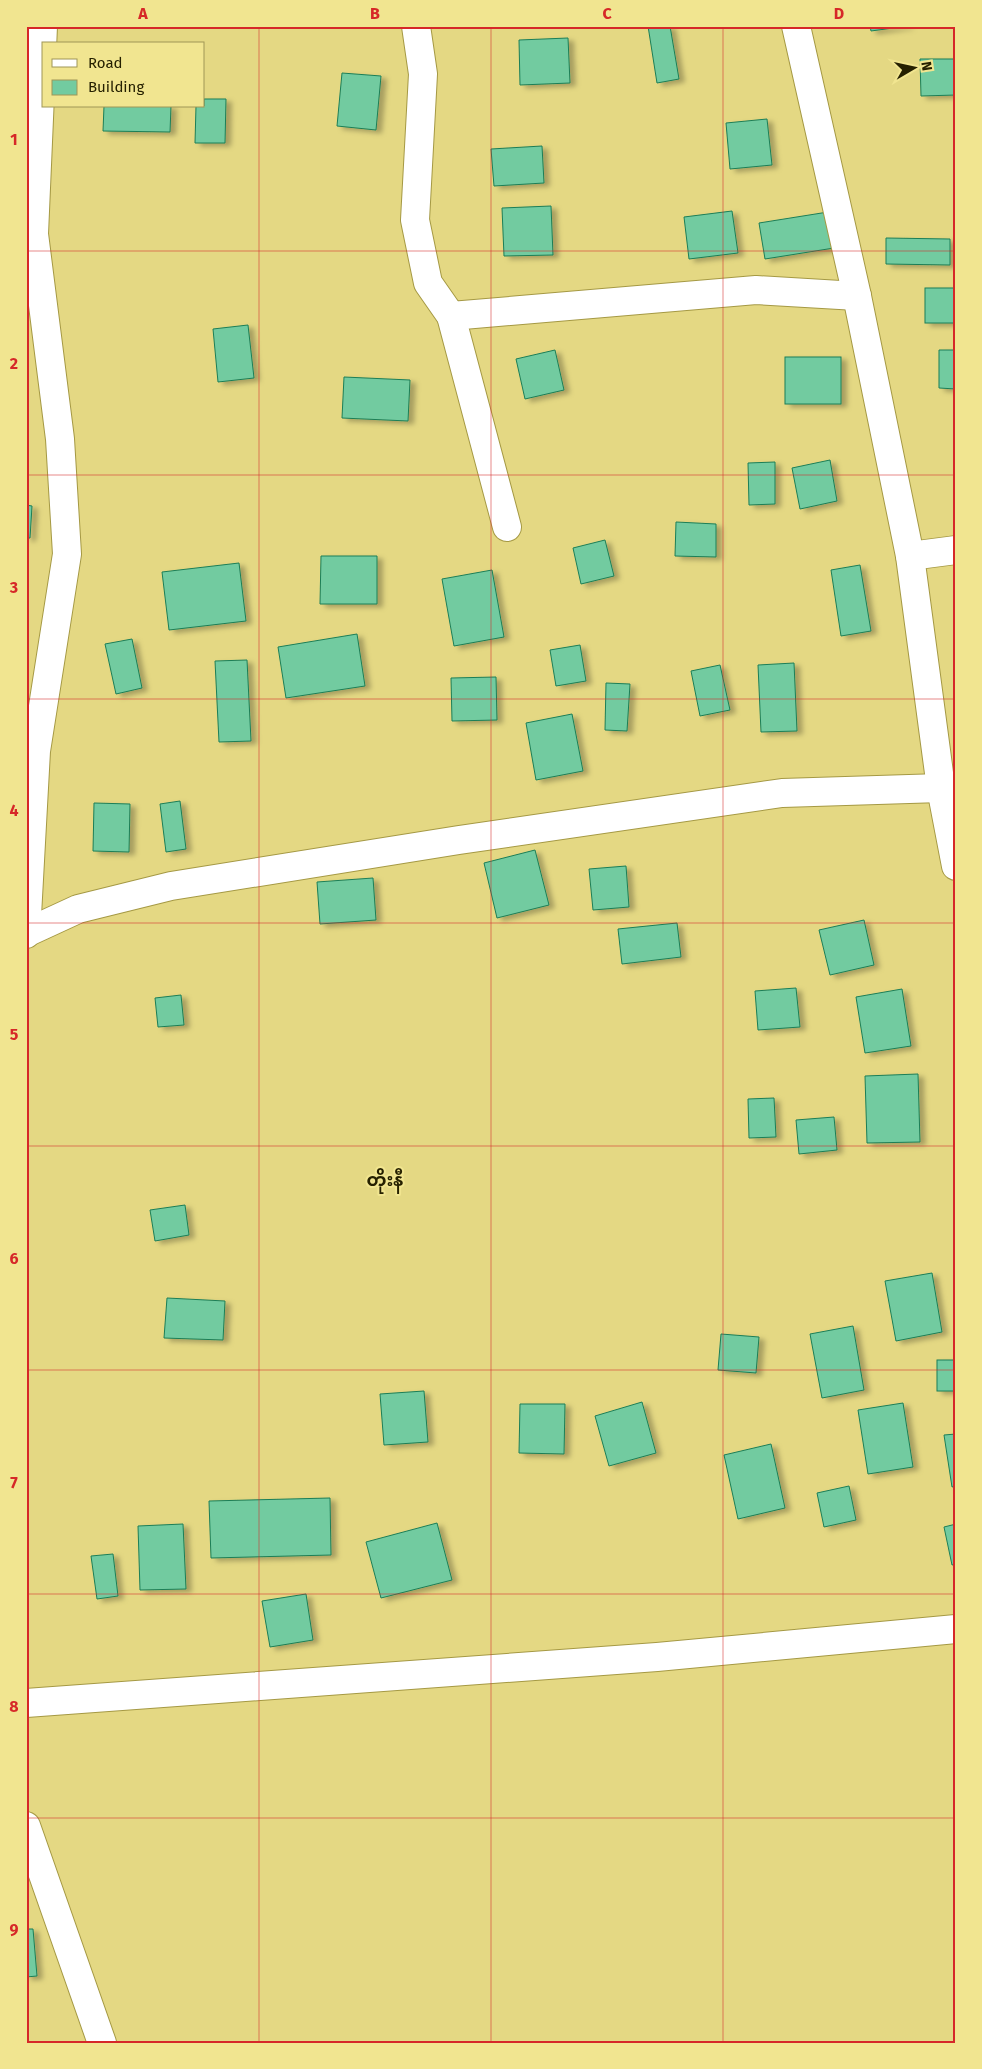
<svg xmlns="http://www.w3.org/2000/svg" width="982" height="2069" viewBox="0 0 982 2069" font-family="'Fira Sans','Noto Sans Myanmar',sans-serif">
<style>
.building{fill:#72cba0;stroke:#1c7e57;filter:url(#shadow)}
.lines{fill:none;stroke-linecap:round;stroke-linejoin:round}
.street-casing{stroke:#a59944;stroke-width:30}
.street{stroke:#fff;stroke-width:28}
.grid{fill:none;stroke:#d62828;stroke-width:1;stroke-opacity:0.55}
.labels{text-anchor:middle;dominant-baseline:central;stroke-width:4;stroke-linejoin:round;paint-order:stroke}
.quarter-label{font-size:18px;font-weight:bold;fill:#252000;stroke:#f1e590}
.neatline{fill:none;stroke:#d62828;stroke-width:2}
.grid-label{font-size:16px;text-anchor:middle;font-weight:bold;fill:#d62828}
</style>
<defs>
<filter id="shadow"><feDropShadow dx="5.5" dy="3" stdDeviation="2.5" flood-color="#0004"/></filter>
</defs>
<rect width="100%" height="100%" fill="#e4d883"/>
<g class="building">
<path d="M648 26H670L679 79 657 83Z"/>
<path d="M870 26H908L871 31Z"/>
<path d="M568 38 570 83 520 85 519 40Z"/>
<path d="M920 59H956V95L921 96Z"/>
<path d="M342 73 381 76 376 130 337 126Z"/>
<path d="M204 99H226L225 143H195L196 106H204Z"/>
<path d="M104 106H171L170 132 103 131Z"/>
<path d="M767 119 772 165 730 169 726 123Z"/>
<path d="M542 146 544 183 494 186 491 149Z"/>
<path d="M551 206 553 255 504 256 502 208Z"/>
<path d="M732 211 738 253 689 259 684 217Z"/>
<path d="M828 212 834 248 765 259 759 223Z"/>
<path d="M886 238 950 239V265L886 264Z"/>
<rect x="925" y="288" width="31" height="35"/>
<path d="M248 325 254 378 218 382 213 329Z"/>
<path d="M555 350 564 390 525 399 516 359Z"/>
<path d="M939 350H956V389L939 388Z"/>
<rect x="785" y="357" width="56" height="47"/>
<path d="M344 377 410 380 408 421 342 418Z"/>
<path d="M830 460 837 501 800 509 792 468Z"/>
<path d="M775 462V504L749 505 748 463Z"/>
<path d="M26 505 32 506 30 538H26Z"/>
<path d="M676 522 716 524V557L675 556Z"/>
<path d="M605 540 614 576 581 584 573 548Z"/>
<path d="M321 556H377V604H320Z"/>
<path d="M239 563 246 621 169 630 162 572Z"/>
<path d="M860 565 871 631 841 636 831 570Z"/>
<path d="M492 570 504 637 454 646 442 579Z"/>
<path d="M357 634 365 686 286 698 278 647Z"/>
<path d="M132 639 142 688 116 694 105 644Z"/>
<path d="M580 645 586 681 556 686 550 650Z"/>
<path d="M247 660 251 741 219 742 215 661Z"/>
<path d="M794 663 797 731 761 732 758 665Z"/>
<path d="M720 665 730 710 700 716 691 671Z"/>
<path d="M496 677 497 720 452 721 451 678Z"/>
<path d="M606 683 630 684 627 731 605 730Z"/>
<path d="M572 714 583 771 536 780 526 723Z"/>
<path d="M180 801 186 849 166 852 160 804Z"/>
<path d="M94 803 130 804 129 852 93 851Z"/>
<path d="M535 850 549 905 497 918 484 863Z"/>
<path d="M626 866 629 907 593 910 589 869Z"/>
<path d="M373 878 376 920 320 924 317 882Z"/>
<path d="M864 920 874 965 830 975 819 930Z"/>
<path d="M677 923 681 957 622 964 618 929Z"/>
<path d="M796 988 800 1027 758 1030 755 991Z"/>
<path d="M902 989 911 1046 865 1053 856 997Z"/>
<path d="M181 995 184 1025 158 1027 155 998Z"/>
<path d="M918 1074 920 1142 867 1143 865 1076Z"/>
<path d="M774 1098 776 1137 749 1138 748 1099Z"/>
<path d="M834 1117 837 1150 799 1154 796 1120Z"/>
<path d="M185 1205 189 1235 155 1241 150 1210Z"/>
<path d="M932 1273 942 1332 896 1341 885 1281Z"/>
<path d="M167 1298 225 1301 223 1340 164 1338Z"/>
<path d="M853 1326 864 1390 822 1398 810 1334Z"/>
<path d="M721 1334 759 1337 756 1373 718 1370Z"/>
<rect x="937" y="1360" width="19" height="31"/>
<path d="M424 1391 428 1442 384 1445 380 1394Z"/>
<path d="M642 1402 656 1453 609 1466 595 1416Z"/>
<path d="M903 1403 913 1467 868 1474 858 1410Z"/>
<path d="M520 1404H565L564 1454 519 1453Z"/>
<path d="M956 1434V1486L952 1487 944 1435Z"/>
<path d="M771 1444 785 1508 738 1519 724 1455Z"/>
<path d="M849 1486 856 1520 824 1527 817 1493Z"/>
<path d="M330 1498 331 1555 211 1558 209 1501Z"/>
<path d="M437 1523 452 1580 381 1598 366 1542Z"/>
<path d="M183 1524 186 1589 140 1590 138 1526Z"/>
<path d="M956 1524V1564L952 1565 944 1527Z"/>
<path d="M113 1554 118 1596 97 1599 91 1556Z"/>
<path d="M306 1594 313 1640 270 1647 262 1601Z"/>
<path d="M26 1929H33L37 1976 26 1977Z"/>
</g>
<g class="lines">
<g class="street-casing">
<g id="street">
<path d="M416 26 423 74 415 220 428 283 451 316 507 527"/>
<path d="M796 26 857 296 910 556 941 788 956 866"/>
<path d="M451 316 756 290 857 296"/>
<path d="M910 556 956 550"/>
<path d="M26 933 78 909 171 886 459 840 782 793 941 788"/>
<path d="M26 934 36 751 67 554 60 439 34 234 43 26"/>
<path d="M26 1703 657 1657 956 1629"/>
<path d="M26 1826 102 2043"/>
</g>
</g>
<use href="#street" class="street"/>
</g>
<path class="grid" d="M259 26V2043M491 26V2043M723 26V2043M26 251H956M26 475H956M26 699H956M26 923H956M26 1146H956M26 1370H956M26 1594H956M26 1818H956"/>
<g class="labels">
<g class="quarter-label">
<text x="385" y="1180">တိုးနီ</text>
</g>
</g>
<rect width="982" height="2069" fill="none" stroke="#f1e590" stroke-width="55"/>
<rect x="42" y="42" width="162" height="65" fill="#f1e590" stroke="#9f9656"/>
<rect x="52" y="59" width="25" height="8" fill="#ffffff" stroke="#9f9656"/>
<text x="88" y="68" font-size="15" fill="#252000">Road</text>
<rect x="52" y="80" width="25" height="15" fill="#72cba0" stroke="#9f9656"/>
<text x="88" y="92" font-size="15" fill="#252000">Building</text>
<g transform="translate(914 68) rotate(81)" stroke="#f1e590" stroke-width="4" paint-order="stroke">
<path d="M0-4L9 19L0 12L-9 19Z" fill="#252000"/>
<text y="-8" font-size="14" font-weight="bold" text-anchor="middle" fill="#252000">N</text>
</g>
<rect x="28" y="28" width="926" height="2014" class="neatline"/>
<g class="grid-label">
<text x="143" y="19">A</text>
<text x="375" y="19">B</text>
<text x="607" y="19">C</text>
<text x="839" y="19">D</text>
<text x="14" y="145">1</text>
<text x="14" y="369">2</text>
<text x="14" y="593">3</text>
<text x="14" y="816">4</text>
<text x="14" y="1040">5</text>
<text x="14" y="1264">6</text>
<text x="14" y="1488">7</text>
<text x="14" y="1712">8</text>
<text x="14" y="1935">9</text>
</g>
</svg>
